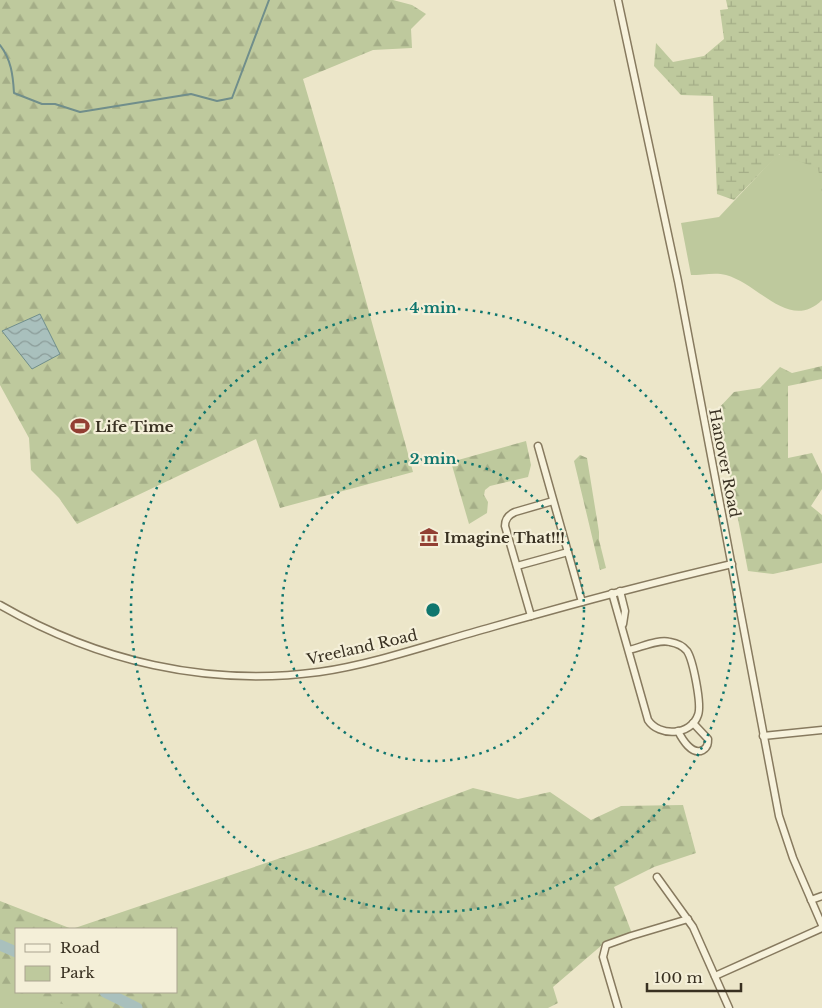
<svg xmlns="http://www.w3.org/2000/svg" width="822" height="1008" viewBox="0 0 822 1008" font-family="'Libre Baskerville',serif">
<style>
.forest{fill:url(#forest-firs);fill-rule:evenodd}
.wetland{fill:url(#wetland-marsh)}
.park{fill:#bec99d}
.water{fill:url(#water-waves);stroke:#708e8b}
.lines{fill:none;stroke-linecap:round;stroke-linejoin:round}
.stream{stroke:#708e8b;stroke-width:2}
.river{stroke:#a9c0bd;stroke-width:11}
.minor-casing{stroke:#877a5f;stroke-width:9}
.minor{stroke:#f7f2dc;stroke-width:6}
.ring{fill:none;stroke:#0f766e;stroke-width:2.5;stroke-dasharray:2.5 5}
.labels{text-anchor:middle;dominant-baseline:central;stroke-width:4.5;stroke-linejoin:round;paint-order:stroke}
.poi-label{font-size:15px;font-weight:bold;fill:#383021;stroke:#f4efd8;text-anchor:start}
.street-label{font-size:15px;fill:#383021;stroke:#f4efd8}
.centre{fill:#0f766e;stroke:#f4efd8;stroke-width:2.5}
.ring-label{font-size:15px;text-anchor:middle;font-weight:bold;fill:#0f766e;stroke:#f4efd8;stroke-width:4.5;stroke-linejoin:round;paint-order:stroke}
</style>
<defs>
<pattern id="forest-firs" width="22" height="20" patternUnits="userSpaceOnUse" patternTransform="scale(1.25)"><rect width="22" height="20" fill="#bec99d"/><path d="M5 1l3.5 6h-7zM16 11l3.5 6h-7z" fill="#a4ad87"/></pattern>
<pattern id="wetland-marsh" width="20" height="14" patternUnits="userSpaceOnUse" patternTransform="scale(1.25)"><rect width="20" height="14" fill="#bec99d"/><path d="M1 5h8M5 5V1M11 12h8M15 12V8" fill="none" stroke="#a4ad87"/></pattern>
<pattern id="water-waves" width="16" height="10" patternUnits="userSpaceOnUse" patternTransform="scale(1.25)"><rect width="16" height="10" fill="#a9c0bd"/><path d="M0 5q4-4 8 0t8 0" fill="none" stroke="#8b9c99"/></pattern>
</defs>
<rect width="100%" height="100%" fill="#ece6c9"/>
<g class="forest">
<path d="M0 0H393L412 5 426 14 411 29 412 48 373 50 303 79 335 188 413 472 280 508 256 439 77 524 59 498 31 470 29 438 0 385Z"/>
<path d="M822 366V379L788 386V458L812 453 822 474V489L811 506 822 515V563L773 574 748 571 717 410 734 392 760 388 780 367 792 373Z"/>
<path d="M526 441 531 465 528 477 490 486 485 490 484 495 488 502 487 513 469 524 451 462Z"/>
<path d="M580 455 587 458 599 532V540L606 568 600 570 574 461Z"/>
<path d="M473 788 518 799 550 792 591 820 621 806 683 805 696 853 654 867 614 887 633 936 602 945 553 987 558 1003 548 1008H0V901L72 929 322 844ZM16 929H176V992H16Z"/>
</g>
<path class="wetland" d="M726 0H822V193L779 154 734 200 717 194 713 96 681 95 654 66 656 43 673 62 704 56 724 39 720 10 728 9Z"/>
<g class="park">
<path d="M778 154 818 168 822 193V300C790 332 759 284 726 275 716 272 702 275 691 275L681 223 719 217Z"/>
<path d="M0 984 16 992 78 1008H0Z"/>
</g>
<path class="water" d="M40 314 60 354 32 369 2 331Z"/>
<g class="lines">
<path class="stream" d="M0 45C11 59 13 75 14 93L42 104H55L80 112 191 94 217 101 232 98 269 0"/>
<g class="river">
<path d="M0 945 16 952"/>
<path d="M105 992 137 1008"/>
</g>
<g class="minor-casing">
<g id="minor">
<path d="M618 0 678 281 779 816 793 858 822 925"/>
<path d="M538 446 582 602"/>
<path d="M517 566 568 552"/>
<path d="M620 591 625 611 623 624"/>
<path d="M612 593 648 720C659 737 691 736 698 715 702 705 693 660 687 651 683 646 676 643 670 642 658 639 642 647 629 650"/>
<path d="M0 605C97 661 207 687 319 672 375 664 437 642 492 627 572 604 651 583 732 564"/>
<path d="M531 616 505 526C505 519 508 515 515 512L553 501"/>
<path d="M678 731C682 739 692 756 703 750 708 747 708 743 708 739L693 723"/>
<path d="M763 736 822 730"/>
<path d="M657 877 693 927 729 1008"/>
<path d="M811 900 822 896"/>
<path d="M715 976 822 928"/>
<path d="M618 1008 603 957 606 945 631 936 688 919"/>
</g>
</g>
<use href="#minor" class="minor"/>
</g>
<g class="ring">
<circle cx="433" cy="610" r="151"/>
<circle cx="433" cy="610" r="302"/>
</g>
<defs>
<g id="stadium-bare" transform="scale(1.5)"><path d="M0-5a6.5 5 0 1 0 0 10a6.5 5 0 1 0 0-10ZM-3.5-1.8h7v3.6h-7Z" fill="#923f33" stroke="#f4efd8" stroke-width="2.5" paint-order="stroke"/></g>
<g id="museum-bare" transform="scale(1.5)"><path d="M0-6L6-3V-2H-6V-3ZM-5-1h2V3h-2ZM-1-1h2V3h-2ZM3-1h2V3H3ZM-6 4H6V6H-6Z" fill="#923f33" stroke="#f4efd8" stroke-width="2.5" paint-order="stroke"/></g>
</defs>
<g fill-rule="evenodd">
<use href="#stadium-bare" x="80" y="426"/>
<use href="#museum-bare" x="429" y="537"/>
</g>
<g class="labels">
<g class="poi-label">
<text x="95" y="426">Life Time</text>
<text x="444" y="537">Imagine That!!!</text>
</g>
<g class="street-label">
<text transform="translate(725 463) rotate(79)">Hanover Road</text>
<text transform="translate(362 647) rotate(-13)">Vreeland Road</text>
</g>
</g>
<circle cx="433" cy="610" r="8" class="centre"/>
<g class="ring-label">
<text x="433" y="313">4 min</text>
<text x="433" y="464">2 min</text>
</g>
<rect x="15" y="928" width="162" height="65" fill="#f4efd8" stroke="#a9a38f"/>
<rect x="25" y="944" width="25" height="8" fill="#f7f2dc" stroke="#a9a38f"/>
<text x="60" y="953" font-size="15" fill="#383021">Road</text>
<rect x="25" y="966" width="25" height="15" fill="#bec99d" stroke="#a9a38f"/>
<text x="60" y="978" font-size="15" fill="#383021">Park</text>
<path d="M647 983v8h94v-8" fill="none" stroke="#383021" stroke-width="2.5"/>
<text x="654" y="983" font-size="15" fill="#383021" stroke="#f4efd8" stroke-width="4" paint-order="stroke">100 m</text>
</svg>
